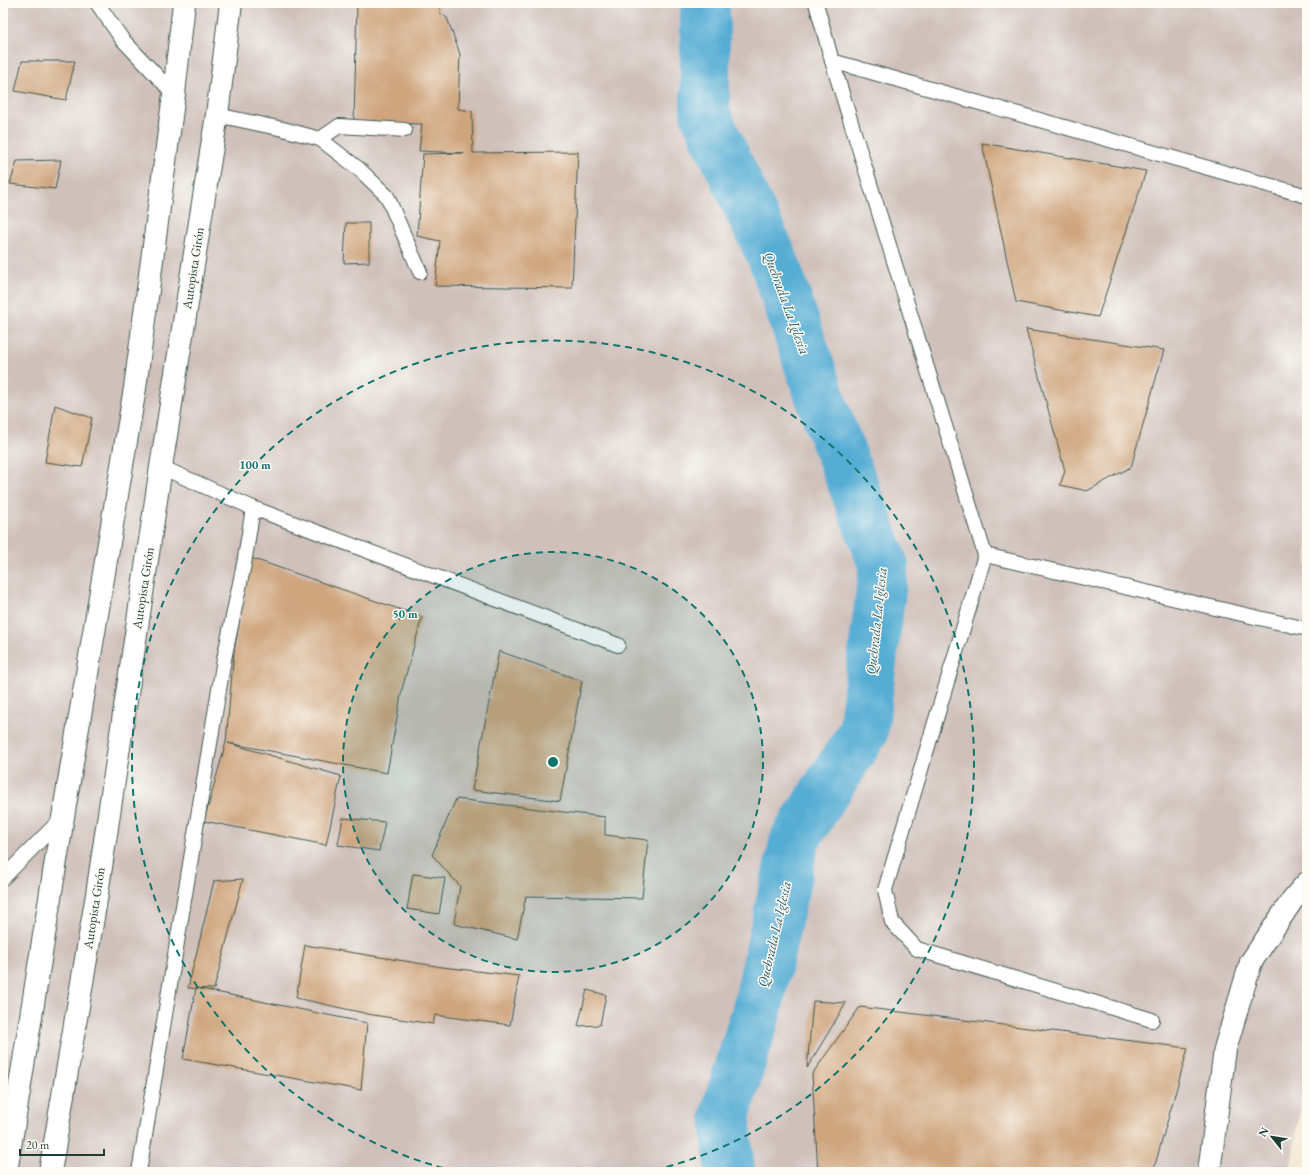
<svg xmlns="http://www.w3.org/2000/svg" width="1310" height="1175" viewBox="0 0 1310 1175" font-family="'EB Garamond',serif">
<style>
.industrial{fill:#cfc0ba}
.lines{fill:none;stroke-linecap:round;stroke-linejoin:round}
.river{stroke:#57add4;stroke-width:50}
.building{fill:#cfa57e}
.lane-casing{stroke:#3f564b;stroke-width:16}
.street-casing{stroke:#3f564b;stroke-width:24}
.highway-casing{stroke:#3f564b;stroke-width:24}
.lane{stroke:#fff;stroke-width:14}
.street{stroke:#fff;stroke-width:22}
.highway{stroke:#fff;stroke-width:22}
.ring{fill:none;stroke:#0f766e;stroke-width:2;stroke-dasharray:7 5}
.labels{text-anchor:middle;dominant-baseline:central;stroke-width:3;stroke-linejoin:round;paint-order:stroke}
.street-label{font-size:13px;fill:#1f3d34;stroke:#fdfcf7}
.water-label{font-size:14px;font-style:italic;fill:#305f64;stroke:#fdfcf7}
.centre{fill:#0f766e;stroke:#fdfcf7;stroke-width:2}
.ring-label{font-size:12px;text-anchor:middle;font-weight:bold;fill:#0f766e;stroke:#fdfcf7;stroke-width:3;stroke-linejoin:round;paint-order:stroke}
</style>
<rect width="100%" height="100%" fill="#fdfcf7"/>
<filter id="ink" filterUnits="userSpaceOnUse"><feTurbulence type="fractalNoise" baseFrequency=".025" numOctaves="2"/><feDisplacementMap in="SourceGraphic" scale="8" xChannelSelector="R" yChannelSelector="G"/><feConvolveMatrix kernelMatrix="1 2 1 2 8 2 1 2 1" color-interpolation-filters="sRGB"/></filter>
<filter id="wash" filterUnits="userSpaceOnUse"><feTurbulence type="fractalNoise" baseFrequency=".012" numOctaves="4" result="noise"/><feDisplacementMap in="SourceGraphic" scale="16" xChannelSelector="R" yChannelSelector="G"/><feGaussianBlur stdDeviation="0.9" result="paint"/><feColorMatrix in="noise" values="0 0 0 0 0 0 0 0 0 0 0 0 0 0 0 0 0 1.4 0 .05"/><feComposite in="paint" operator="in"/></filter>
<g filter="url(#wash)">
<rect width="100%" height="100%" fill="#f2e7ce"/>
<path class="industrial" d="M3 3H1307V1065L1290 1172H3Z"/>
<g class="lines">
<path class="river" d="M705 3V114L773 259 826 414 884 566 863 732 795 839 757 1010 725 1115 730 1172"/>
</g>
<g id="blocks">
<g class="building">
<path d="M357 3H441L439 12 447 18 460 54 458 109 472 111 473 153 578 152 572 288 435 286 440 241 417 236 423 154 465 153 419 151 422 124 354 122Z"/>
<path d="M22 61H75L66 100 15 91Z"/>
<path d="M982 143 1146 171 1098 317 1016 302Z"/>
<path d="M61 160 55 189 10 184 17 161Z"/>
<path d="M346 223H369V262L344 263Z"/>
<path d="M1026 329 1164 350 1131 467 1087 491 1060 485 1065 471Z"/>
<path d="M55 405 92 418 82 467 45 462Z"/>
<path d="M251 558 422 617 402 689 387 773 228 743 341 776 326 845 204 821 226 742 234 651Z"/>
<path d="M499 651 582 681 560 801 472 790Z"/>
<path d="M456 799 605 817V835L648 840 642 898 526 896 517 939 454 924 460 886 432 855Z"/>
<path d="M343 818 385 822 379 851 338 845Z"/>
<path d="M413 874 445 878 439 914 407 909Z"/>
<path d="M243 879 214 989 188 988 214 881Z"/>
<path d="M305 945 442 967 519 976 510 1025 435 1015 433 1024 373 1015 296 998Z"/>
<path d="M196 988 367 1023 361 1090 183 1059Z"/>
<path d="M587 990 606 995 600 1025 578 1026Z"/>
<path d="M813 1001 846 1003 807 1068Z"/>
<path d="M860 1007 1188 1048 1153 1172H818L812 1074Z"/>
</g>
</g>
</g>
<g filter="url(#ink)">
<use href="#blocks" fill-opacity="0" stroke="#3f564b" stroke-width="1"/>
<g class="lines">
<g class="lane-casing">
<g id="lane">
<path d="M97 3 122 39 174 94"/>
<path d="M816 3 832 61 985 555 885 890 892 922 917 949 1152 1020"/>
<path d="M832 61 1307 196"/>
<path d="M217 115 283 129 320 139 359 169 387 196 420 272"/>
<path d="M320 139 339 126 405 130"/>
<path d="M161 467 253 508 618 645"/>
<path d="M985 555 1307 629"/>
<path d="M3 878 63 817"/>
<path d="M139 1172 224 659 244 564 253 508"/>
</g>
</g>
<g class="street-casing">
<path id="street" d="M1209 1172 1225 1049 1251 962 1293 899 1307 883"/>
</g>
<g class="highway-casing">
<g id="highway">
<path d="M6 1172 63 817 135 388 174 94 184 3"/>
<path d="M50 1172 97 894 161 467 217 115 231 3"/>
</g>
</g>
<use href="#lane" class="lane"/>
<use href="#street" class="street"/>
<use href="#highway" class="highway"/>
</g>
</g>
<circle cx="553" cy="762" r="210" fill="#0f766e" fill-opacity=".12"/>
<g class="ring">
<circle cx="553" cy="762" r="210"/>
<path d="M455 1171A421 421 0 1 1 651 1171"/>
</g>
<g class="labels">
<g class="street-label">
<text transform="translate(193 268) rotate(-81)">Autopista Girón</text>
<text transform="translate(143 588) rotate(-81)">Autopista Girón</text>
<text transform="translate(94 908) rotate(-81)">Autopista Girón</text>
</g>
<g class="water-label">
<text transform="translate(787 303) rotate(70)">Quebrada La Iglesia</text>
<text transform="translate(876 621) rotate(-84)">Quebrada La Iglesia</text>
<text transform="translate(774 934) rotate(-77)">Quebrada La Iglesia</text>
</g>
</g>
<circle cx="553" cy="762" r="6" class="centre"/>
<g class="ring-label">
<text x="255" y="469">100 m</text>
<text x="405" y="618">50 m</text>
</g>
<rect width="1310" height="1175" fill="none" stroke="#fdfcf7" stroke-width="16"/>
<g transform="translate(1272 1137) rotate(300)" stroke="#fdfcf7" stroke-width="3" paint-order="stroke">
<path d="M0-3L7 15L0 10L-7 15Z" fill="#1f3d34"/>
<text y="-6" font-size="11" font-weight="bold" text-anchor="middle" fill="#1f3d34">N</text>
</g>
<path d="M20 1149v6h84v-6" fill="none" stroke="#1f3d34" stroke-width="2"/>
<text x="26" y="1149" font-size="12" fill="#1f3d34" stroke="#fdfcf7" stroke-width="3" paint-order="stroke">20 m</text>
</svg>
